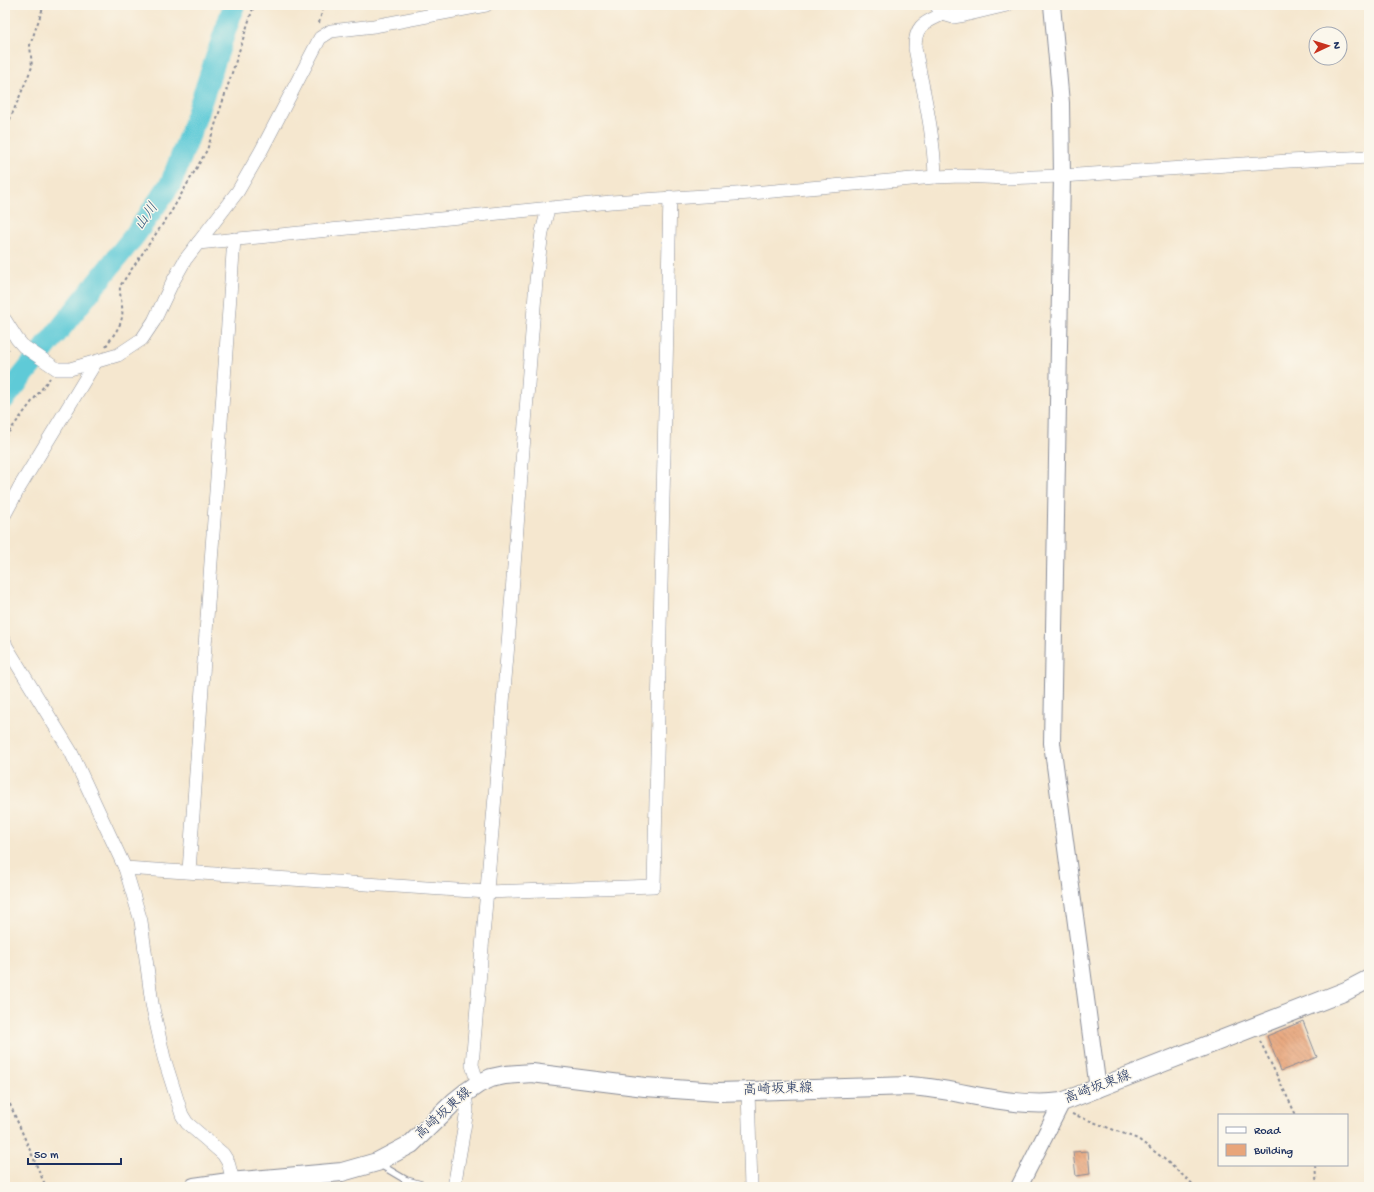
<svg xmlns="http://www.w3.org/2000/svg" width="1374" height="1192" viewBox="0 0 1374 1192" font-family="'Gochi Hand','Klee One',sans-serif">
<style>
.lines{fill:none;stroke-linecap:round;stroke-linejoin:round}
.river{stroke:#5ecad7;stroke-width:22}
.building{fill:url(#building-back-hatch)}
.service-casing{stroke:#888b96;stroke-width:8}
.minor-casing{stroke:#888b96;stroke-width:14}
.tertiary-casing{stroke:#888b96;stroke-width:18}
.secondary-casing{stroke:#888b96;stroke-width:20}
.path{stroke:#888b96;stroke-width:2;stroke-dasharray:3 3;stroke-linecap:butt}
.service{stroke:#fff;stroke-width:6}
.minor{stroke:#fff;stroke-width:13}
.tertiary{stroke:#fff;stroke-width:16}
.secondary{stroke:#fff;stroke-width:18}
.labels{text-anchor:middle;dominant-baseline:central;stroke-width:3;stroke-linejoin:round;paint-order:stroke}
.street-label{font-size:14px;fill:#1b2f5e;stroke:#fbf7ec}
.water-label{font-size:15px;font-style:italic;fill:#2c567c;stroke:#fbf7ec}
</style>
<defs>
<pattern id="building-back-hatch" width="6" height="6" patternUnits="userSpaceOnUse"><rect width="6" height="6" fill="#e8a57a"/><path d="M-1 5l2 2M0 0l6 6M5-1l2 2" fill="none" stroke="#bb8767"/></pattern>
</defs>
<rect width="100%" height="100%" fill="#fbf7ec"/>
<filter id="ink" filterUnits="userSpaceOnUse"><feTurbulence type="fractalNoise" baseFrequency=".025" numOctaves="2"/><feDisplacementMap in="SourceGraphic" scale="8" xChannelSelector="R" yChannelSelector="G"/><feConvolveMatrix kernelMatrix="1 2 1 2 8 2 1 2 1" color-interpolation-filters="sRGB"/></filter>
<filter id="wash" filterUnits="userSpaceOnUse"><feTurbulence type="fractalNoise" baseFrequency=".012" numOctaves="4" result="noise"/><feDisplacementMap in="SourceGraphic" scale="16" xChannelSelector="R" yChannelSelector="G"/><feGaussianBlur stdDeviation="0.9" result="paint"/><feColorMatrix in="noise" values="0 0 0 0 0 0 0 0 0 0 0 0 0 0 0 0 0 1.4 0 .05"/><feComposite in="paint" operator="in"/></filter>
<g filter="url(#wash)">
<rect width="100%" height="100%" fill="#f5e7cf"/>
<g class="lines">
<path class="river" d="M5 398 135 235 171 183 191 131 234 5"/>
</g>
<g id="blocks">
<g class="building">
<path d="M1303 1021 1317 1057 1281 1071 1267 1036Z"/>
<path d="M1088 1151 1090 1174 1076 1176 1073 1152Z"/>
</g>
</g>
</g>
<g filter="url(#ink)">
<use href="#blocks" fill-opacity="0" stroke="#888b96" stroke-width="1"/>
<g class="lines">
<g class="service-casing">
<path id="service" d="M379 1164 406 1180 430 1187"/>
</g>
<g class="minor-casing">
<g id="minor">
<path d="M936 5 943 14 953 17 965 15 1007 5"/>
<path d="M935 177C934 133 923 90 915 48 915 25 924 23 943 14"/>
<path d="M198 243 611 202 751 193 935 177 961 176 1007 178 1062 176 1289 161 1369 157"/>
<path d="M5 320 17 339 23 346 57 369H70L118 355 142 339 154 321 172 283 185 260 238 191 261 151 320 38 331 31 374 26 486 5"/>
<path d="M5 514 19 488 95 363"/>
<path d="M5 642 6 646 71 752 125 868 487 892 654 886 670 197"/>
<path d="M125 868 141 921 152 1004 164 1058 182 1115 187 1123 223 1154 228 1162 233 1181"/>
<path d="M189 871 234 239"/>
<path d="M478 1084 472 1065 508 644 536 281 542 232 548 209"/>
<path d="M748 1091 751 1187"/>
<path d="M454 1187 467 1111 465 1093"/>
</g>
</g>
<g class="tertiary-casing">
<g id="tertiary">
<path d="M1052 5 1061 103 1062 176 1052 743 1098 1089"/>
<path d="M1019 1187 1062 1102"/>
</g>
</g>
<g class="secondary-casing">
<path id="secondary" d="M194 1187 229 1182 342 1172 377 1162 411 1144 455 1101 465 1093 478 1084 491 1078 505 1075 532 1073 645 1087 718 1092 910 1086C960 1089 1012 1109 1062 1102L1346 991 1369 979"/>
</g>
<g class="path">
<path d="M319 23 324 5"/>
<path d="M5 131 32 67 30 45 44 5"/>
<path d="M106 346C111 338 119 329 121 321 125 310 119 297 120 286L171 212 207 150 254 5"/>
<path d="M5 354 9 349"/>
<path d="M5 437 50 378"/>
<path d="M1260 1041 1296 1115"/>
<path d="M5 1093 46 1187"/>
<path d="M1072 1114 1138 1139 1163 1158 1196 1187"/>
<path d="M1315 1165 1317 1187"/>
</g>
<use href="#service" class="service"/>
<use href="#minor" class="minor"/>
<use href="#tertiary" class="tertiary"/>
<use href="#secondary" class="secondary"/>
</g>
</g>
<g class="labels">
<g class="street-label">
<text transform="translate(1098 1088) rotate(-21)">高崎坂東線</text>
<text transform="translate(778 1090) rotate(-2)">高崎坂東線</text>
<text transform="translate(444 1114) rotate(-42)">高崎坂東線</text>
</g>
<g class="water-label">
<text transform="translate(147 217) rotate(-55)">山川</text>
</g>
</g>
<rect width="1374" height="1192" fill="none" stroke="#fbf7ec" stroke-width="20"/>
<rect x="1218" y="1114" width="130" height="52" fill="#fbf7ec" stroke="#a1a7b3"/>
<rect x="1226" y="1127" width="20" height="6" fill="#ffffff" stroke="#a1a7b3"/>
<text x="1254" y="1134" font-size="12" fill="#1b2f5e">Road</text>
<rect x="1226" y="1144" width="20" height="12" fill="#e8a57a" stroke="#a1a7b3"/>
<text x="1254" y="1154" font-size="12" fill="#1b2f5e">Building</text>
<g transform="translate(1328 46) rotate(86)"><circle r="19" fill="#fbf7ec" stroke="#a1a7b3"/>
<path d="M0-3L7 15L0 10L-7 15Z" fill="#c8321e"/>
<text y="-6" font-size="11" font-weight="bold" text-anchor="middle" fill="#1b2f5e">N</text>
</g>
<path d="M28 1158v6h93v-6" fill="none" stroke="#1b2f5e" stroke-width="2"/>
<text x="34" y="1158" font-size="12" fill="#1b2f5e" stroke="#fbf7ec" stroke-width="3" paint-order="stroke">50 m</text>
</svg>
